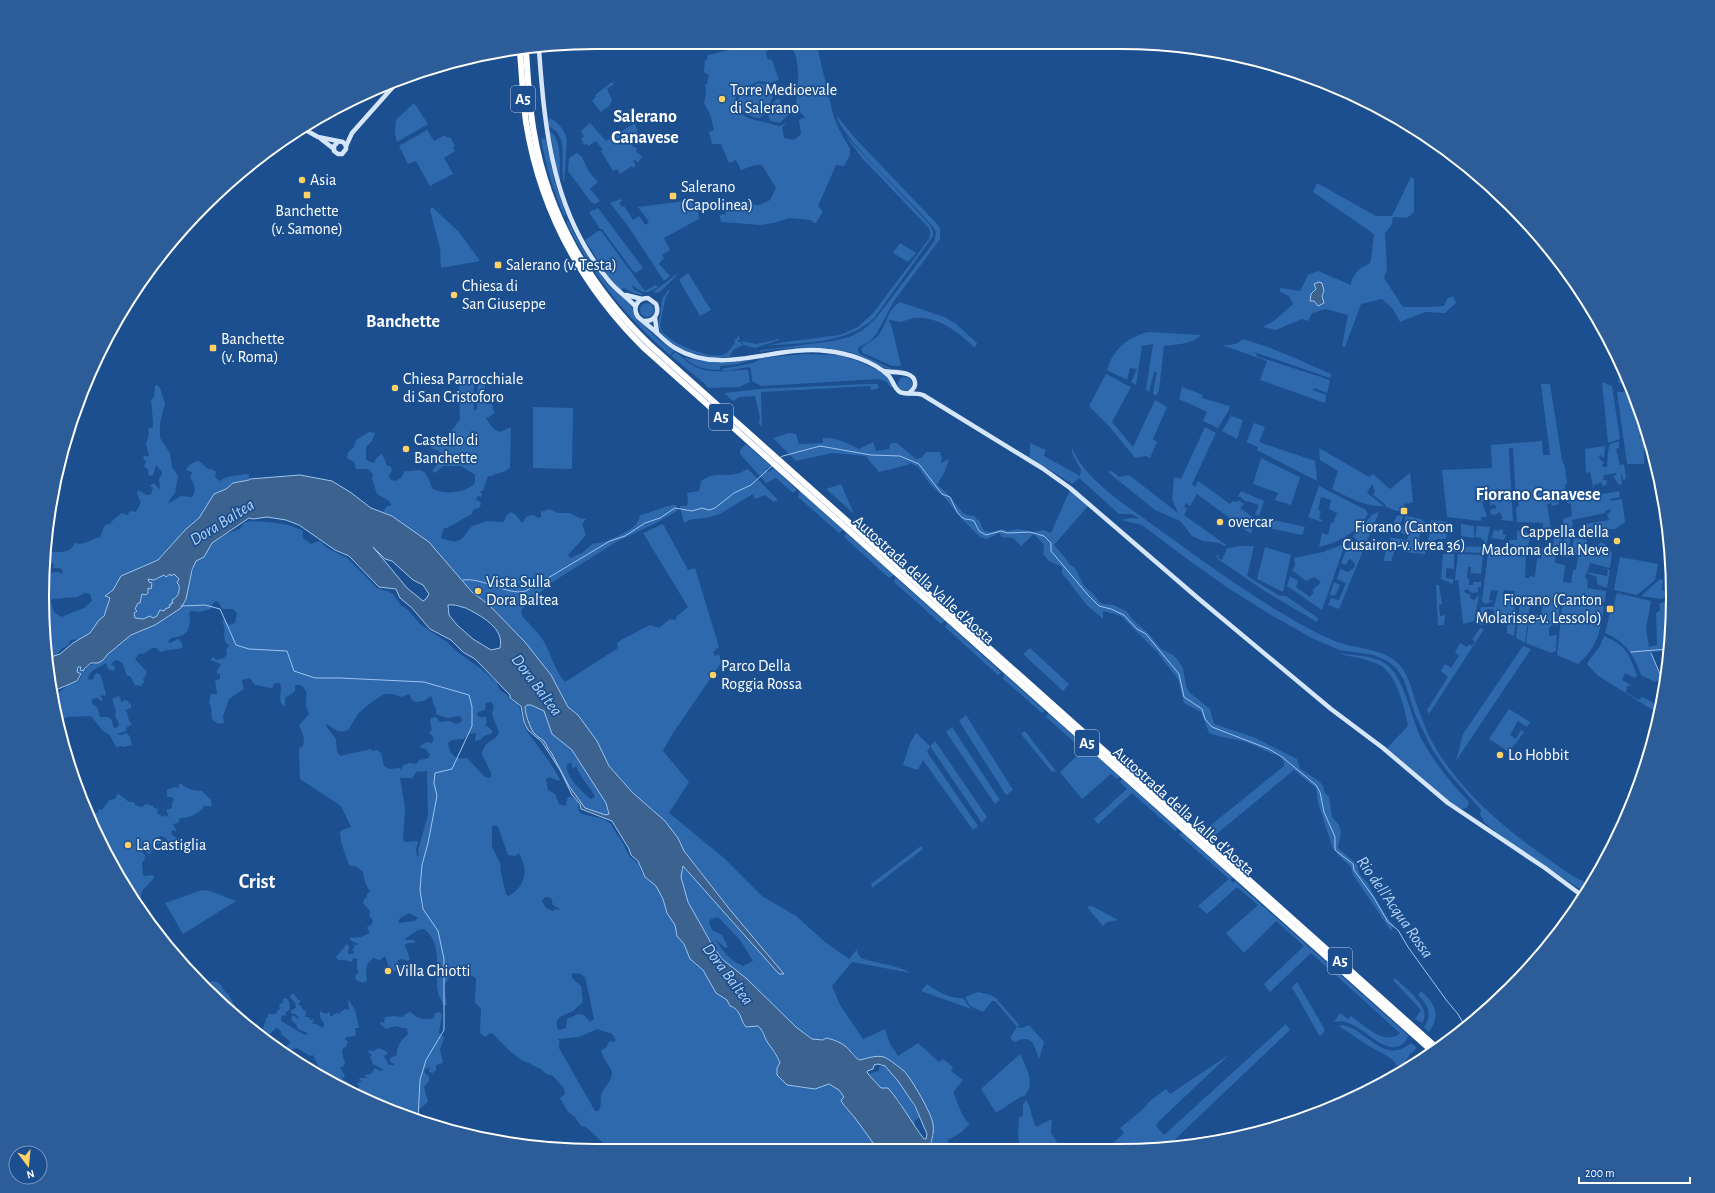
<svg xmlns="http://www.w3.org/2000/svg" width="1715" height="1193" viewBox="0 0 1715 1193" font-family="'Alegreya Sans',sans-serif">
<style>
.green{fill:#2e69ad;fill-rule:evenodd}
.water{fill:#3c6290;stroke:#9cc4f0;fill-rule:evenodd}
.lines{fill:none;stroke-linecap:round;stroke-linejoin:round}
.stream{stroke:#9cc4f0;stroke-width:1}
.secondary{stroke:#d6e6fa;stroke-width:4.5}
.highway{stroke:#fff;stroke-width:6}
.poi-dot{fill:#ffd166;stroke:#1b4f8f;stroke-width:1.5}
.labels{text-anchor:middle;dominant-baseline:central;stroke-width:3.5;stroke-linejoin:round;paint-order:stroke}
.shield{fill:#1b4f8f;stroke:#bbcadd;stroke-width:1}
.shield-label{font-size:15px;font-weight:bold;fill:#fff}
.poi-label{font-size:16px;fill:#fff;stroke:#1b4f8f;text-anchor:start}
.street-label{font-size:16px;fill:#fff;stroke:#1b4f8f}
.water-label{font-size:17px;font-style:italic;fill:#b5d3f5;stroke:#1b4f8f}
.quarter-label{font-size:18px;font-weight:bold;fill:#fff;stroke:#1b4f8f}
.district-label{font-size:20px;font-weight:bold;fill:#fff;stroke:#1b4f8f}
.rim{fill:none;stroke:#fff;stroke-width:2}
</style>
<rect width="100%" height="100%" fill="#1b4f8f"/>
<g class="green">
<path d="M786 42H816L834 118 841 133 850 149V155L844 166 836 165 818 206 823 211 816 223H814L811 220 789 218 774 223 761 225 721 222 719 215 726 214 723 205H730L734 201 740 204 752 200 754 205H759L770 200 776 188 762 165H755L741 170 736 160 729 163 721 144H712L709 132 714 130 710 114 704 103 706 93 705 84H707L709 75 704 72 705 60H707L708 55C727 51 750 42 769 45V51H766V54L768 59 772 60 779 80 770 83 759 81 744 88 739 91 736 97 737 107 739 112 748 118 779 126 788 123 782 127 784 138 794 140 801 134 799 120 805 117 795 107C799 93 802 49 786 42Z"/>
<path d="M612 82 614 84 607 89 612 100 610 105 601 112 592 101 596 96 595 95Z"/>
<path d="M759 83 770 86 773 97 764 115 759 118C749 117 731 109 740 95 744 88 752 86 759 83Z"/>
<path d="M777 99H779L782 106 787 105 786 110 791 108 788 115 780 123 771 121C765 113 769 106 777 99Z"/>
<path d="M414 103 428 124 397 142 395 132 396 120Z"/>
<path d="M837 116 854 137 937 224 940 229V239L894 301 877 333 871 340 858 348V351L860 354 892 369 902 370C887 373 864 356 848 352 819 345 788 347 759 352L761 350 833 341 849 337 863 330 876 318 934 242 936 233 934 228C917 206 839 136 837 116Z"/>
<path d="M550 118C559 123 565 130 567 140L564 183C559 165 571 133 547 126Z"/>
<path d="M590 123 606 141 635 123 641 141 639 145 634 143 632 146 637 148 636 152 642 156 638 163 635 160 633 161 636 166 633 168 632 166 620 174 617 169 613 171 601 151 603 150 596 141 588 146 587 144 584 145 581 138 584 137 581 131Z"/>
<path d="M427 130 434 141 445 135 447 138 450 137 455 146 453 147 455 151 444 158 453 174 430 186 416 161 408 164 399 146Z"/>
<path d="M550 131C563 141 559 166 560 181L556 167Z"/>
<path d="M844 134 930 225 933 231V236L875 317C847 345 803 342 767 346L784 342 840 335 858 327 873 313 929 239 930 232 929 228 862 158Z"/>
<path d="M545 138 555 182 566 215 564 216C553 191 546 165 541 139Z"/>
<path d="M577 153 582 157 589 172 598 182 590 189 600 201 595 204 591 202 568 171 569 158Z"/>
<path d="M1411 177 1414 179V212L1407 218 1393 217 1391 226 1385 233 1387 269 1384 278 1403 307H1431L1444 306 1447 299 1453 296 1456 303 1445 313 1425 312 1400 322 1393 309 1382 299 1361 304 1345 347 1342 346 1348 315 1326 309 1312 313 1308 321 1302 319 1276 330 1263 327 1275 320 1293 304 1289 296 1279 291 1281 288 1300 291 1308 275 1318 271 1351 285C1351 276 1360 267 1369 264L1371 260 1374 234 1313 192 1317 183 1376 216H1392Z"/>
<path d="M621 199 622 201 619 203 622 207 624 206 633 220 639 216 645 225 649 222 638 207 685 201 694 202 697 206 699 219 664 238 670 250 662 255 664 258 659 264 670 276 664 281 628 226 610 203Z"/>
<path d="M432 207 459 232 480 261 441 268 440 248 430 210Z"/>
<path d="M598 208 643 268 636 273 633 271 602 229H600L589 212Z"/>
<path d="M567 219 581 246 608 285 630 304 637 320 644 325 659 340 674 351 670 355C632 323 600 285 576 241 573 235 566 226 567 219Z"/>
<path d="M598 231H601L645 291 656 285 658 287C642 297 643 291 631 285L634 290 643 294 642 295 634 293 624 288 621 290 610 279 585 240Z"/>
<path d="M900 243 916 253 908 262 893 253Z"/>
<path d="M688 273 711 310 700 316 679 280Z"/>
<path d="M677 274H678L660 292 657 293 653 292Z"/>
<path d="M669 290 670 291C664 298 665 302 663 310 662 317 659 322 661 329 666 342 709 359 722 355 728 354 731 348 735 343L734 340 737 339 738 334 740 340H738V342H741L742 346 734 349 729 357C708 360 665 349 659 327 657 321 661 317 661 312 662 300 661 299 669 290Z"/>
<path d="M900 302 944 317 955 323 977 343 975 348C959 332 937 315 913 318 909 319 905 321 901 322 897 322 892 320 889 320L892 328 901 366H892L863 353 861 350C864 343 873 341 878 336 887 324 887 310 900 302Z"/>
<circle cx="647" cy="310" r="7"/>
<path d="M1149 332 1201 335C1191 345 1177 344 1164 346L1159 390 1156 396 1153 393 1157 372H1154L1149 392 1146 389 1153 344 1142 346 1136 385 1131 382 1137 369 1130 368 1127 380 1107 370C1113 349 1129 336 1149 332Z"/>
<path d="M779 339V340L755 348 743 345 742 341 756 344Z"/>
<path d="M1242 339C1273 347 1301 361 1331 374L1330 378 1251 351 1257 354 1256 356 1330 380 1327 393 1314 388 1313 390 1326 395 1325 403 1260 380 1267 361 1222 345C1230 345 1238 345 1242 339Z"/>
<path d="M675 352C682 355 685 362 692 365 711 376 728 369 748 370L750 382 739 387 708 388 705 384 671 356Z"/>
<path d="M804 354 838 355 858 361 886 374 893 387H890L887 382 879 379 761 386 752 381 751 369 749 367 725 371 721 369 753 363 763 358Z"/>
<path d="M684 357C711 365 729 363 756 359L738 364 721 366 719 370C706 370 693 367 684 357Z"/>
<path d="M1621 366 1631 385 1618 383 1619 367Z"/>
<path d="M462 374 475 376 473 397 474 410H477L478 376H484L486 404H492L494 413 489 417H486C489 424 492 429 500 432L511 427 510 467C506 473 498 472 492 476H488L483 490 480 492 482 494 481 497 478 496 476 499 481 503 480 507 473 510 472 514 447 528H444L441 538C461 546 461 539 472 526L487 521 504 522 506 516 511 512 516 515 522 523 527 516 534 515 538 518 541 517V512L549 509 558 513H570L579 518 586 519 582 524 586 535 568 555 570 558 582 553 594 543C603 545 625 533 632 528 637 525 639 520 640 515 652 513 664 505 676 505L677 511 658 522 616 542 554 581 535 597H531L521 611 522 616C529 624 537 631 543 640 552 655 553 668 565 682L618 648 617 643 621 640 650 625 659 628 670 619 676 620V617L688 607 643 533 663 524 688 570 695 568 719 647 713 652 715 656 719 654 721 663 671 736 663 751 689 782 669 813 724 858 762 896 796 916 825 942 849 959 858 948 857 952 861 958C877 964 895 964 911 973L852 962 832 986 840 1005 863 1039 885 1029 890 1044 898 1056 918 1043 939 1062 943 1059 953 1067 951 1071 963 1080 954 1091V1094C957 1101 963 1121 970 1123L962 1132 948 1140 950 1151H931L930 1147 934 1134 889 1061C880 1053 871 1058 860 1060L854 1058 852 1052 825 1039H812L796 1027 747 979 722 959 711 943 688 902 681 877 683 866 779 974H784L731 911 684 851 678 838 665 821 633 793 609 766 597 741 578 715 568 707 551 675 525 642 489 605 472 592 445 560 392 516 383 512 387 506H391V504L389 501 377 494 372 479 373 474 368 469H356L354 462 347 458 348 452 354 447 356 440 369 432 375 433 372 441 366 447V460L374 463 376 458 382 454 387 465 391 467 392 471 389 475 390 479 395 481 401 478 405 471C410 472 413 470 418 470 428 470 429 482 433 489 445 495 466 493 475 483V475L461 466H443L435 473 432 471 443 457 439 451 431 448V439L442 442 449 439 451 432 460 419 459 384ZM718 917 740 940 753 961 743 966C729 960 723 951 715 939L725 948 728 947 722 935 712 930 709 922 711 919Z"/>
<path d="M1106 374 1131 387 1112 422 1133 447 1155 400 1167 407 1153 439 1157 442 1150 458 1146 456 1135 458 1109 426 1089 406Z"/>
<circle cx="905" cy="384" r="7"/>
<path d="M1602 382 1612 386 1620 439 1608 443Z"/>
<path d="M867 384H877L879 387 877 389 871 390 870 386 761 392 762 427 759 423 760 418 755 396 739 397 733 401 724 393 759 389Z"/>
<path d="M1541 384H1550L1562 460 1565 467 1567 484 1565 485 1567 499H1575L1619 491 1620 497 1610 499 1611 501 1622 499 1625 522 1615 529H1585V524L1609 520 1607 514 1611 512 1610 509 1605 511V513L1572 520 1573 524 1570 533H1564L1563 519 1572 516 1571 504 1567 503 1566 499 1558 501 1559 504 1552 506 1551 503 1547 504 1551 530H1543V523L1517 522 1516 507 1519 506 1518 501H1516L1513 448H1509V451L1513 521 1500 520 1503 518 1500 512 1495 515 1491 514 1490 511 1491 509H1494L1497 507 1494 504 1490 506C1490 498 1493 496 1499 491L1497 489 1487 498 1486 496 1484 498 1485 501 1482 502 1487 517H1481V521L1447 517 1442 470 1492 468 1491 445 1542 441 1543 455H1550Z"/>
<path d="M157 385 160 388 165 404 160 423V438L170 453 172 467 178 476 175 493 169 501 168 504 181 496 192 497C198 488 193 485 190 476L193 473 186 470C189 464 193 462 199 461L208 469 214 470 216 472 215 476 219 481 227 477 245 474 249 475V480L233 483 226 489 211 497 209 504 199 518 186 529 158 560 139 568 108 594 106 598H110C107 612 94 634 80 639 77 640 74 639 71 640L67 646 62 648 57 655 48 658 42 597 44 573 59 572 62 574 63 571 60 568H53L54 564 46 562 44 567 46 551C56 552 69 555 75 543 85 546 90 539 100 537L105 525 110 524 114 519 122 513 127 515 130 511 136 512 141 502 137 494 138 490 147 495 151 494 153 488 150 486 154 483 159 489 160 488 159 478 162 475V472L156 465 153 475 149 476 148 470 144 466 146 462 143 458 144 456H149L146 444 149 434 148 429 153 427V422L151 400 154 397 155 386ZM85 593 90 594 92 601 84 608 61 617 54 612 51 602 52 599 77 597Z"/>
<path d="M1182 387 1203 395 1202 398 1229 406V410L1218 428 1203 421 1207 412 1179 399Z"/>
<path d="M1625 389 1633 390 1644 428 1643 432H1641L1639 438 1647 439 1649 443 1644 449V464H1627L1617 392H1625Z"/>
<path d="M533 407 573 408 572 469 533 468Z"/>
<path d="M1231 416 1243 420 1237 439 1222 431Z"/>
<path d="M1254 423 1265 427 1259 442 1315 461 1317 481 1257 450 1258 447 1246 442 1247 441Z"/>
<path d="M1205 427 1216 433 1192 484 1195 487 1198 481 1230 504 1233 501 1237 502 1238 500 1244 504 1240 508 1254 518 1255 522 1251 534 1197 494 1190 506 1186 503 1184 506 1187 509 1184 515 1226 545 1225 546 1219 543 1203 541 1192 536 1180 521 1155 510 1108 472 1112 471 1119 477 1129 475 1178 513 1172 499 1174 477 1181 479Z"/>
<path d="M789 433 796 434 799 444 823 443V438C836 437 848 443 859 449L873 442 876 451 889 449 891 443H897L916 459 921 458 926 452H940L942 457 941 463 949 459 944 473 937 485 946 492 963 513 967 515 975 516 976 519 979 520 984 531 991 532 1003 529 1008 531 1018 529 1033 532 1043 530 1051 533 1070 490 1088 506 1054 545 1067 560 1069 564 1075 568 1084 586 1092 593 1099 601 1103 604 1114 605 1127 612 1133 620 1148 633 1161 649 1173 655 1178 660 1183 669 1186 686 1189 692 1210 709 1214 724 1253 737 1297 759 1300 769 1319 781 1323 786 1325 793 1329 797 1332 817 1339 825 1341 833 1338 848 1357 864C1358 866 1358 870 1359 873 1361 877 1366 880 1369 885 1371 891 1389 922 1394 925L1391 931 1353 875 1351 867 1339 856 1332 846 1318 803 1316 788 1294 770 1214 836 1206 829 1284 766V762L1279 755C1267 753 1258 746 1246 742 1233 738 1221 738 1209 733L1201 712 1184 703 1178 679 1157 652 1121 616 1103 611V619C1096 612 1087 607 1082 599 1075 590 1070 582 1062 574V567L1049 561 1043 554 1044 545 1034 534 1021 546 1013 538 1002 537 999 533 987 539 980 537 960 517 946 499 930 484 919 468 911 463 907 465 879 472C875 466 869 462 866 456L832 453 796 461 773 438Z"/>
<path d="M1616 442H1619V448L1616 449 1620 465 1624 464 1626 479 1623 480 1622 475H1621L1622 484 1619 485 1613 476 1617 475 1616 473 1604 475 1603 480H1607L1606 485 1602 486V482L1594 485V491L1590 472 1586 473 1585 449 1605 446 1604 457 1602 458 1601 455 1599 456 1600 459 1605 464H1602L1603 467H1607C1608 459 1607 452 1610 444Z"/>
<path d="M1030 443 1046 450 1044 456 1080 476 1081 470 1073 455 1071 445C1082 478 1126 505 1153 525 1207 564 1261 604 1321 635 1329 638 1336 642 1344 644 1361 649 1379 649 1394 660 1408 670 1411 688 1416 703 1420 714 1424 725 1429 736 1455 787 1504 829 1551 861 1564 870 1576 880 1591 884L1586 893 1506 840 1484 822 1480 814 1481 810 1448 772 1433 751 1415 714 1404 680 1396 668 1389 662 1374 655 1339 650 1312 638 1271 615 1225 586 1183 556 1142 525 1121 520 1131 518 1140 519 1132 514H1119L1079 478 1072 484 1028 456 1030 455Z"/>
<path d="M746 444 771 466 766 469 768 472 774 468 797 490 793 493 776 478 766 483 740 454V450Z"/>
<path d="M1319 448 1369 477 1373 474 1390 489 1410 473 1413 502 1408 504 1404 503V505L1409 511H1397L1386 507 1385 504 1373 495 1375 492 1372 484 1367 493 1384 506C1364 507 1349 497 1332 489L1338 471 1320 460Z"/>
<path d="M1261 458 1300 477 1291 505 1275 500 1278 493 1253 484Z"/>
<path d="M748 469 778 500 774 502 765 495 755 499 753 494 718 515C713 515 710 518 706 518 697 519 691 518 684 523L680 506H687L688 501 687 493 699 491 701 481C716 471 723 477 736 474 740 474 744 470 748 469Z"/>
<path d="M841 484 854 514 826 489Z"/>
<path d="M1319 486 1366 510 1368 514C1357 533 1339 542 1319 547L1322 533 1328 535 1331 522 1333 523 1337 513 1329 509 1331 500 1321 497 1318 510 1321 511 1319 519 1322 520V522L1308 517Z"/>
<path d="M800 491 843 530 839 533 798 497Z"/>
<path d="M1241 491 1264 501 1259 516 1255 514 1259 505 1247 501 1246 502 1241 497H1238Z"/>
<path d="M1379 512 1339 609 1328 605 1331 598 1339 600 1346 583 1337 579 1341 567V569L1348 572 1354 568 1355 564 1351 559 1348 560 1346 565 1341 563 1350 541 1353 545 1361 546 1357 544 1356 539 1353 537 1354 535 1372 515Z"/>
<path d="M1397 515 1403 516 1400 526 1391 529Z"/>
<path d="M1406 516 1421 519 1427 524 1425 531 1420 532 1419 543 1421 547 1426 548 1425 554 1403 552 1405 548 1396 547 1391 561H1383L1387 548 1383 546 1385 543 1388 544 1391 539 1388 537 1406 540 1408 538 1407 535 1401 533Z"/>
<path d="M1260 517 1305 527 1302 535 1258 526Z"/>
<path d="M1431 520 1448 522 1446 539H1437L1430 544 1428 541Z"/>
<path d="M251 521C269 522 287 522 303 531V538L311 544 319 541 321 542 327 548 347 558 377 588 392 593 401 605 409 611 421 625 447 642 456 651 480 668 496 682 500 690 507 695 510 700 518 704C522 711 522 724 528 733 539 748 552 763 560 780L559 781 549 777 546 779 548 790 555 794 559 804 565 806 568 797H572L578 802 579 811 582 814 604 819 611 824 616 833 623 843 629 856 638 863 642 873 656 886 663 899 667 913 675 925 677 936 684 944 690 959 703 970 716 993 727 1000 730 1006C741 1009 740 1020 746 1026H758C764 1031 764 1038 768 1043 773 1050 777 1055 780 1063L777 1068V1075L787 1085 815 1089 829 1084 839 1090 844 1097V1106L855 1118 879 1151H593L602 1143V1142L586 1127 581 1126 575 1117 568 1112 560 1098 565 1094 564 1088 553 1076 546 1074 541 1069 520 1059 511 1052 493 1034 490 1033 485 1037 480 1033 481 1008 475 1003 476 978 460 970H458L456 976 448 969 443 970V976H449V978L444 985 447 1005H443C442 1000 439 998 438 993 434 973 444 944 424 929L418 930 405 939 406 940H414L415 942V943H408L405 945 410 959 408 961 401 959 397 961 401 967 400 970 393 971 388 965 385 956 380 960 373 958 368 963 366 970 367 981 363 983 356 980 355 976 359 972 357 969V959L353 958 352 962 345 960H338L336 957 347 944 349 947 348 953 349 954H353L354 951 352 950 355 946 352 944 357 945 358 944 350 940V938L361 937 370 933 367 927 372 924 373 920 369 916 370 911 363 903 364 899 367 897V894L370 892 365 882 363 872 357 867 349 865 341 842 340 832 342 830 351 827 341 806 300 779 299 748 303 746 304 738 299 725 309 714C308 711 306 707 306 704 305 696 310 693 301 685H295V691L285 698V706H283C277 698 283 692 280 683H275L272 688C266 688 261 685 255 685L250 678 242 680 244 689 229 699 223 716 224 723 218 724 212 719 211 707 209 702 211 694H217L215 681 220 679V673L217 674V671L221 664 210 660 214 657 216 660 224 658 227 654 226 649 229 646C220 639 228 631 222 622L225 619 229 625 235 623 237 613 233 609H222L219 603 216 601 213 603 211 609 200 612 191 611 189 614C191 620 190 633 181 636 178 637 175 637 171 638L168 642 170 643 178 639 181 641 183 647C176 651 170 648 162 652L159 651 157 648H152L143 654 140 653 135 659 147 672 143 680 145 681 141 686 135 685 130 676H127C124 669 125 661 115 660L111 664 115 667 114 671 108 669 106 663C98 668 89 670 88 679L92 680 96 673 100 674C103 681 103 686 106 693L105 696 100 695 103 700 101 701 97 698 92 699V704L97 707 100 717H107L111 719 114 728 118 727 119 724 115 716 116 711 112 699 119 696 122 703 124 700 128 701 129 704 131 703V708L125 710 127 712 129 721 132 724 126 728V731L117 734 123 735 125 733 130 736 132 745 124 747 121 746 116 747 110 735 102 730 91 716 67 717 58 721 52 698 68 685 78 682 82 675 78 672V670L85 672 87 667 103 660 108 654 131 635 155 625 181 608 196 561 204 557 212 543 226 534 240 529 244 523ZM385 694H393L401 697 409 694 412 700 416 702 424 701 431 696 433 700 432 701 436 709V714L447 718 460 716 462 720 461 722 456 724 450 721 440 722 436 717 431 718 430 722 432 730 429 732 434 738 432 743 427 742 419 747 426 749 430 755C428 760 424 759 419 760L417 764 409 763 402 766V770L400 768 389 769 384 766 381 753 377 750 372 751 371 749 340 756 337 752 336 739 326 726 327 724C335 729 337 734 348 730 351 726 353 721 356 717 359 711 379 696 385 694ZM491 702 494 706 492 714 499 733C494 743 485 739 482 754L491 773V778L485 777 467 758C455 760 450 755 448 743L451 740 463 739 469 734 476 733 475 741 480 740 484 736 492 733V730L485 725 487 722 486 717H479L477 714 478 712 485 710 486 703ZM417 771 421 772 427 771 428 815 418 850 419 855 417 856 416 850 418 841 405 842 403 840 405 808 400 778H412ZM494 825 498 827 508 855 515 856 519 853C521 858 523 862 524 866 527 878 519 892 508 896L506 894 500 869 501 865 492 847V827ZM545 897 551 898 553 905 560 909 558 910 556 909 553 911 546 908 542 901ZM409 913 418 918 414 921 398 923 400 918ZM572 973 581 974 585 977 594 1019 590 1022 584 1015 578 1014 567 1019 566 1028 559 1030 557 1028C555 1015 564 1016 573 1011 577 1008 580 1004 583 1002L581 986 572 978ZM597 1029 612 1034 616 1040 614 1042 612 1041 608 1043 607 1047 601 1050C602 1058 608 1063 611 1070 615 1077 605 1086 602 1093 599 1099 603 1105 598 1111H595L559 1048V1044L560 1042 558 1039 579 1037Z"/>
<path d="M1461 524 1474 526V538L1461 536Z"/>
<path d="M1477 526 1490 527 1485 553 1453 552 1449 549 1450 546 1485 547V542L1481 538 1475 537Z"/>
<path d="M1499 529 1503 530V535H1506L1504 540 1491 538 1494 530 1499 531Z"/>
<path d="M1517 531 1531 533 1526 555 1525 578H1529L1530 576 1535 577 1537 558H1541L1542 548 1546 550H1553L1554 536 1562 537 1561 545H1557L1555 563 1565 565 1563 582 1571 583 1573 570H1576L1578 555 1571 553 1574 538 1587 540 1585 555 1596 556V547L1601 542 1606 545 1612 553 1610 568 1590 563 1588 570 1586 572 1607 576 1608 571 1607 569 1610 570 1607 588 1597 584V577L1586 573 1585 578 1588 580 1587 588 1606 591 1605 602 1596 600 1595 605 1604 606C1600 632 1598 647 1578 664L1557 655 1563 598 1554 597 1553 603 1560 604 1558 626 1552 625 1549 628V636L1557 635 1556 651 1551 653 1526 643 1530 614 1541 615 1544 599 1535 598 1534 605 1530 604 1525 643 1516 638 1520 602 1516 597H1514L1515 591 1504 590 1503 602 1515 603 1514 610H1510L1516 609V617H1496L1494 616V610L1487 609V619H1484L1483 625 1479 624 1478 619 1481 607H1494L1498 591 1491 590 1489 600 1494 601 1485 604 1482 601 1488 553 1512 555 1513 544H1509V540H1517Z"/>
<path d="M846 533 894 575 889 578 844 537Z"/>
<path d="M1564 538H1570L1568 557 1562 556Z"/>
<path d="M1341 545 1344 547 1322 610 1287 586 1290 576 1298 581 1296 587 1310 597 1314 592 1312 591 1321 582 1314 577 1306 581 1292 570 1295 566 1294 558 1323 552Z"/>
<path d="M1241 546H1254L1247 576 1280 596H1286L1318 618 1317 622 1263 590 1218 559 1216 555H1219L1218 558 1222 560 1227 548Z"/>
<path d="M1265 547 1291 555 1283 592 1257 579Z"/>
<path d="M1443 554H1454V569L1446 568V578L1453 579V584L1450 583V585L1449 582 1441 579Z"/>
<path d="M1458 554 1483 555 1481 574 1473 573 1471 575V567H1468L1467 578 1469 579V585H1473V582H1481V587H1478V592L1472 593 1467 589 1464 591 1467 594H1470V598L1474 600 1479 595V596L1474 621 1463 624 1459 586 1458 580 1455 581V579Z"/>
<path d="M1620 557 1658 564 1655 580 1637 595 1614 590Z"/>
<path d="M170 574H174L179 579 177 584 179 585C180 592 178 597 172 600L173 603H171V605L164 611 160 610 157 616 153 618 150 616 143 619 135 618 133 615 136 610V605L140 603 142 594 146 595 147 588 151 586 152 583 150 582 148 579H158L164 575 166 577Z"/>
<path d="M895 577 945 621 941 624 894 582Z"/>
<path d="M1660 579 1663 580 1662 590 1672 592 1673 596 1660 599 1641 596Z"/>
<path d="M1334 582 1340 585 1336 594 1332 596 1330 594Z"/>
<path d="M1436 585H1439L1442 604 1439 605 1440 616 1445 615 1444 625H1438Z"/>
<path d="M1617 593 1651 601 1646 629 1649 647 1657 645 1656 613 1660 610 1659 604 1673 598 1668 651 1650 652 1661 679 1655 682 1641 675C1633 654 1627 643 1605 633L1611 608H1613Z"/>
<path d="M1509 618H1513V620L1516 621 1514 636 1507 633V619Z"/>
<path d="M947 623 1002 673 998 675 945 627Z"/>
<path d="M1480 628 1484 629 1429 714 1427 710 1448 677 1441 671 1445 664 1451 668 1459 656 1455 653 1460 643 1467 647 1469 644 1472 646 1475 641 1472 640Z"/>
<path d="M1604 636C1625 645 1629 653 1637 675L1635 678 1625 673 1622 680 1631 685 1626 687 1627 690 1625 692 1639 700 1642 697 1662 707 1659 714 1597 675 1588 665 1587 663 1600 646Z"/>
<path d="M1523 646 1531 649 1456 761 1463 734Z"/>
<path d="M1030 648 1069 684 1063 691 1023 654Z"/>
<path d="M1339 653C1355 656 1373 655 1386 664 1404 677 1411 717 1421 738 1434 762 1450 782 1469 802L1467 808 1462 809 1452 804 1387 748 1408 726C1404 707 1399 681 1383 667 1378 663 1369 661 1363 659 1355 656 1347 657 1339 653Z"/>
<path d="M1004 674 1045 711 1042 713 1003 679Z"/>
<path d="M527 705H531L544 711 552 734 572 750 606 803 609 814 606 815 585 809 569 786 551 752 547 749C546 741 538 739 533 733 529 727 525 714 525 706ZM571 762 573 769 576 766C580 778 590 786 595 797L591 799C583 792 565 777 567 765Z"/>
<path d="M1509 709 1530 722 1527 727 1518 721 1510 735 1516 739 1521 730 1524 732 1509 752 1489 739Z"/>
<path d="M1048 713 1120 777 1117 779 1111 774 1082 799 1060 772 1083 750 1046 717Z"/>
<path d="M966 715 1013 790 1006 795 959 721Z"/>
<path d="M952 727 1000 800 995 804 946 732Z"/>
<path d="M1025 731 1056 771H1057L1052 772 1021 734Z"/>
<path d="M916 733 930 746 935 741 987 817 982 823 930 746 927 752 978 826 973 830 923 760 918 770 903 765 910 743Z"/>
<path d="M1122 779 1178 829 1175 831 1132 793 1098 824 1094 819 1127 789 1120 782Z"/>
<path d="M179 784H182C187 790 194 790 202 791L211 800 212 806H204C202 812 188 819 180 818L178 823 173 824 177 832 173 830 171 833 173 836 179 839 178 841 182 844V846L176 848 172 847 165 837 160 836 157 838 164 840 165 842 160 844H156L151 853 148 854 145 851 142 852 146 856 144 858 145 860 142 862 143 875 145 876 153 875 154 878 142 891 140 905 137 906 99 842 89 812 98 813 99 809 102 810 109 800 115 799 116 796 119 794 129 802H134L135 805 142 807 146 804 153 806 154 808 158 809 157 813 163 817 165 815 167 817 168 815 166 810 172 808V804L174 799 171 797H167V790L174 787 179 788Z"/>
<path d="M1182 832 1233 878 1230 880 1233 883 1235 881 1409 1036C1406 1039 1405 1043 1401 1045 1381 1057 1358 1015 1334 1022L1340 1013 1348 1019 1351 1016C1364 1025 1385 1047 1400 1033L1311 953 1270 992 1264 984 1304 946 1276 921 1244 953 1226 933 1258 905 1237 887 1207 914 1198 906 1229 879 1179 835Z"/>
<path d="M921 846 923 849 872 888 871 884Z"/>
<path d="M202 890 210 891 236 901 183 934 165 903Z"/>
<path d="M1090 906 1094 907 1118 920 1107 922 1103 926 1087 907Z"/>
<path d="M1395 978C1405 988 1433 1008 1422 1023L1415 1019 1421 1010 1393 980Z"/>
<path d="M211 981C225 982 220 989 228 994L244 1021 212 994 214 992 209 985V982Z"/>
<path d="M1297 982 1325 1030 1320 1037 1292 987Z"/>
<path d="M927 984C937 992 951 999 963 998L971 1009 921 991Z"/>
<path d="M1421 991C1436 1005 1441 1014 1429 1032L1424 1027C1433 1014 1428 1005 1418 995Z"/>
<path d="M978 992 991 995 996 998 1019 1025 1017 1027 1022 1028 1029 1025 1044 1042 1039 1059C1033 1043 1033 1034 1014 1042L1010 1038 1017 1027 995 1001H992L983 1012 970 1006 965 997Z"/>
<path d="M291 994H294L298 1000H300V1003H297L301 1006 303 1010 306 1011 305 1017H309L310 1020 314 1019 312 1024H316L323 1028 324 1024 320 1017V1011L325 1014 330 1012V1016H332L336 1013 340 1014V1012L345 1009 349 1010 348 999 355 1010 359 1028H355L356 1032 355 1036 346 1037 345 1039 348 1042 346 1047 343 1048 342 1053 345 1063 343 1067H340L345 1076 342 1079 348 1082 346 1084 347 1088 319 1074 316 1070 319 1067 313 1055 310 1056 297 1048 289 1050 293 1056V1059L297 1062 288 1057 275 1047 276 1044 279 1041 286 1047 291 1042 282 1035 280 1030 276 1028 268 1036 266 1035 263 1029 266 1018 268 1017V1014H276L277 1011 280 1009 279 1004 283 1003V999L286 998 289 1001 290 1009 285 1013 287 1016 284 1015 281 1017V1021L303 1034 308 1035 307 1033 298 1029 296 1024 291 1020 292 1016 293 1015 300 1020 297 1015 291 1013V1010L296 1008 295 1003 290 997Z"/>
<path d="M409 1012H411C416 1018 425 1021 434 1018L435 1013 440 1012 442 1015 439 1033 444 1038 440 1049 443 1063 436 1065V1070L433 1073 429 1072 430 1067 424 1070 425 1073 429 1077V1081L424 1087 428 1102 416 1112 418 1117 425 1121 384 1109 364 1098 357 1092 356 1089 360 1086 356 1084 362 1081 359 1080 360 1078H367L364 1075 371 1074 375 1068 380 1071 384 1070 373 1064 370 1057 372 1055 368 1052 369 1050 374 1051 379 1048 386 1051 388 1054 384 1056 389 1065H394V1064L390 1062V1058L397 1055C396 1046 402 1039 408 1034L407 1028H403L395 1026 386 1029 380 1024V1022L384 1023 385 1017 394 1016 402 1017Z"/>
<path d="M257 1023 263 1034 262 1036 250 1026Z"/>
<path d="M1286 1024 1290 1030 1168 1146 1105 1151 1124 1133 1120 1128 1142 1110 1150 1101 1166 1089 1170 1094 1230 1054 1158 1122 1156 1126 1164 1135Z"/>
<path d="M1342 1025C1367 1029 1384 1066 1411 1043L1417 1048 1410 1054 1400 1070 1393 1060 1387 1056 1367 1045 1339 1026Z"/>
<path d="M1020 1054C1026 1066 1037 1086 1023 1097L1022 1096 996 1113 981 1089Z"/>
<path d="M885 1066C901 1080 911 1100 920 1118L915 1120 914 1127 899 1100 881 1088 868 1074 879 1071V1067Z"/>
<path d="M1026 1100C1032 1109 1031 1117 1036 1127L1052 1119 1051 1133 1063 1151H1020L1018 1136 1019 1117 1023 1116V1105Z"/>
</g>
<g class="water">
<path d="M1319 282 1322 283 1324 291 1322 296 1324 303 1318 306 1314 301H1310L1311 294 1316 289 1314 284Z"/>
<path d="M300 475 332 481 350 492 371 508 392 516 429 542 472 592 489 605 525 642 551 675 568 707 578 715 597 741 609 766 633 793 665 821 678 838 684 851 731 911 784 974H779L683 866 681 877 688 902 711 943 722 959 747 979 796 1027 812 1039 823 1040 826 1038C836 1040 845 1044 851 1052 855 1056 855 1058 860 1060 868 1058 876 1055 884 1057 889 1059 899 1067 904 1071 911 1078 932 1114 933 1124 935 1136 929 1142 931 1151H879L855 1118 843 1104 841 1100 844 1097 839 1090 829 1084 815 1089 787 1085 777 1075V1068L780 1063C777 1055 773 1050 768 1043 764 1038 764 1031 758 1026L746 1027C740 1020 741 1009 730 1006L727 1000 716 993 703 970 690 959 684 944 677 936 675 925 667 913 663 899 656 886 645 877 638 861 631 855 629 849 612 821 581 809 580 804 572 795 560 770 542 742 528 730 524 722 521 706 510 698V695L475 659 463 652 451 640 430 629 411 607 400 598 396 589 379 587 349 556 335 550 299 525 286 520 267 517 253 519 249 518 212 543 204 557 196 561 192 570 186 599 181 608 155 625 131 635 108 654 103 660 98 663H91L84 669V671L80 670 81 667H78L77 672 81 674 77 681 58 689 52 695 48 658 60 654 73 643 90 633 99 620 104 616 110 598 105 596 113 590 121 576 158 560 186 529 199 518 214 494 226 489 233 483 249 480 250 479ZM373 547 385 559 392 561 413 580 423 585 429 594 426 599 423 601 407 588ZM170 574 171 576 174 574 179 579 177 583 179 585C180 592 178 597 172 600L173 603H171V605H169L170 607 165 609 164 611 160 610 157 616 153 618 150 616 143 619 135 618 134 613 137 611 135 609 138 603H140L142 594 146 595 148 593V588L151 589 152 583 149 582 148 579 154 580 164 575 166 577ZM448 605C455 604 461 607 466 608 481 616 505 628 500 648L491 650 473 639 457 625 449 615ZM527 705H531L544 711 552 734 572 750 606 803 609 814 606 815 585 808 569 786 551 752C547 749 547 745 544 741 541 738 537 737 534 733 530 728 525 713 525 707ZM878 1064 885 1066 898 1081 915 1106 927 1134 926 1139H924C911 1122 902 1104 888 1088H881L868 1074 867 1071 873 1069 874 1065Z"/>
</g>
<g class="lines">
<g class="stream">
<path d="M781 457 783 456 820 446 871 455 900 456 919 464 942 494 950 497C954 504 956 515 965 519 968 520 971 519 974 521L979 531 986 535 1001 531 1007 533 1030 532 1044 536 1051 543V551L1088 595 1099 606 1111 609 1124 615 1137 629 1146 634 1179 674 1184 697 1202 709 1205 719 1212 727 1269 749 1282 757 1316 785 1320 792 1324 812 1335 837V850L1353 864 1354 870 1374 898 1388 922 1398 930 1408 947 1447 1001 1458 1014 1466 1028"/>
<path d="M463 580C483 577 507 596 526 591L610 541 625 536 645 523 660 518 675 508 692 511 702 508 709 510 715 508 734 493 751 485 773 465"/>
<path d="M181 606 205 605 220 609 236 645 249 649 287 651 294 671 315 678H340L424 682 469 695 472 707V726L452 769 435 773 434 783 437 796 428 843 422 865 420 890 423 909 438 931 444 959V1030L426 1060 420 1080 418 1119"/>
<path d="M1631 652 1668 649"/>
<path d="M1651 653 1662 679"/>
</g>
<g class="secondary">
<path d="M539 50C545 133 553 214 609 281 616 290 627 297 635 306"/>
<path d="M302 128 318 137 343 142 346 146V149L342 154H338L334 151V146L338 142"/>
<path d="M321 139 334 149"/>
<path d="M346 146 352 133 400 79"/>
<path d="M626 295 642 299"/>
<path d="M655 318 657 333"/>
<path d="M643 321C654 322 660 314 656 304L648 298C637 298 632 308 638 317 644 322 650 327 656 332 662 338 668 344 675 348 722 377 776 344 827 351 847 353 873 361 888 375 893 380 894 389 900 392 905 395 915 392 923 395L1042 468 1070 488 1199 599 1331 709 1383 748 1448 803 1545 868 1584 897"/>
<path d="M884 371C893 373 913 370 915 382 916 387 913 390 909 393"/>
</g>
<g class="highway">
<path d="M526 51C528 79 529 106 534 133 548 215 590 287 649 344L1437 1048"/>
<path d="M520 52C522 75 523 99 526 122 540 209 581 285 643 347L1432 1051"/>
</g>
</g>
<g class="poi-dot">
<circle cx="722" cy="99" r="4"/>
<circle cx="302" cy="180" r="4"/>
<rect x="303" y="191" width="8" height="8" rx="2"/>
<rect x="669" y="192" width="8" height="8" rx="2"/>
<rect x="494" y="261" width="8" height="8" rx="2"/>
<circle cx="454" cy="295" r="4"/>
<rect x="209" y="344" width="8" height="8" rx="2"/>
<circle cx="395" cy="388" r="4"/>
<circle cx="406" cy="449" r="4"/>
<rect x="1400" y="507" width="8" height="8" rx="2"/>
<circle cx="1220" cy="522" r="4"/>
<circle cx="1617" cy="541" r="4"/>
<circle cx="478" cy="591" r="4"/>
<rect x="1606" y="605" width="8" height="8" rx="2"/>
<circle cx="713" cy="675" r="4"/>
<circle cx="1500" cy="755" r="4"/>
<circle cx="128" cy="845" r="4"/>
<circle cx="388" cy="971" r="4"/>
</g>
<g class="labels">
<g class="shield">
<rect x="511" y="86" width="24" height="26" rx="3"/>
<rect x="709" y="404" width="24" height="26" rx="3"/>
<rect x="1075" y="730" width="24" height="26" rx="3"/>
<rect x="1328" y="948" width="24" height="26" rx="3"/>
</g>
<g class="shield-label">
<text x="523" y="99">A5</text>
<text x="721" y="417">A5</text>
<text x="1087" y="743">A5</text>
<text x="1340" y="961">A5</text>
</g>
<g class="poi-label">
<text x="730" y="90">Torre Medioevale<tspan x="730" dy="18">di Salerano</tspan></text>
<text x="310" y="180">Asia</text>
<text x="681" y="187">Salerano<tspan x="681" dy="18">(Capolinea)</tspan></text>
<text x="307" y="211" text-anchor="middle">Banchette<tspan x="307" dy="18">(v. Samone)</tspan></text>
<text x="506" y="265">Salerano (v. Testa)</text>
<text x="462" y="286">Chiesa di<tspan x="462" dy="18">San Giuseppe</tspan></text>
<text x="221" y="339">Banchette<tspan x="221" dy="18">(v. Roma)</tspan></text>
<text x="403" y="379">Chiesa Parrocchiale<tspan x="403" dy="18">di San Cristoforo</tspan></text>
<text x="414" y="440">Castello di<tspan x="414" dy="18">Banchette</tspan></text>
<text x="1228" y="522">overcar</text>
<text x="1404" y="527" text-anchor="middle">Fiorano (Canton<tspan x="1404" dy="18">Cusairon-v. Ivrea 36)</tspan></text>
<text x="1609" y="532" text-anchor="end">Cappella della<tspan x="1609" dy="18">Madonna della Neve</tspan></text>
<text x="486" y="582">Vista Sulla<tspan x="486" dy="18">Dora Baltea</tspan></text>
<text x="1602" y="600" text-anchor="end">Fiorano (Canton<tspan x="1602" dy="18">Molarisse-v. Lessolo)</tspan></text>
<text x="721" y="666">Parco Della<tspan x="721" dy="18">Roggia Rossa</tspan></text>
<text x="1508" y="755">Lo Hobbit</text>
<text x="136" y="845">La Castiglia</text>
<text x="396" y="971">Villa Ghiotti</text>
</g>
<g class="street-label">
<text transform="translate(924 580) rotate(42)">Autostrada della Valle d'Aosta</text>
<text transform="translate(1184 811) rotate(42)">Autostrada della Valle d'Aosta</text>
</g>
<g class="water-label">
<text transform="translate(222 522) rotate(-32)">Dora Baltea</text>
<text transform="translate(537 685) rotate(53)">Dora Baltea</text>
<text transform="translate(1395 907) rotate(55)">Rio dell'Acqua Rossa</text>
<text transform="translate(728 974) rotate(53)">Dora Baltea</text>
</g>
<g class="quarter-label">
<text x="645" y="117">Salerano<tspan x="645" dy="21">Canavese</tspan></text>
<text x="403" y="322">Banchette</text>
<text x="1538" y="495">Fiorano Canavese</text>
</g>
<g class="district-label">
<text x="257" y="882">Crist</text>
</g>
</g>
<path d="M0 0H1715V1193H0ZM596 49H1119A547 547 0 0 1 1666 596V597A547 547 0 0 1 1119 1144H596A547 547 0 0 1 49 597V596A547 547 0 0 1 596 49Z" fill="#2d5d98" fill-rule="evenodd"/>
<path class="rim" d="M596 49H1119A547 547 0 0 1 1666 596V597A547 547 0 0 1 1119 1144H596A547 547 0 0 1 49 597V596A547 547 0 0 1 596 49Z"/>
<g transform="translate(28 1165) rotate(164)"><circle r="19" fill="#1b4f8f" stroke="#7695bc"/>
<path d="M0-3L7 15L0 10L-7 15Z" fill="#ffd166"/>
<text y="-6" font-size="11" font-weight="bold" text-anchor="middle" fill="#ffffff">N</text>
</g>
<path d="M1579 1177v6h111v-6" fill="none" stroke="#ffffff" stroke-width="2"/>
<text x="1585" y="1177" font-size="12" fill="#ffffff" stroke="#1b4f8f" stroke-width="3" paint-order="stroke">200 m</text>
</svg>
